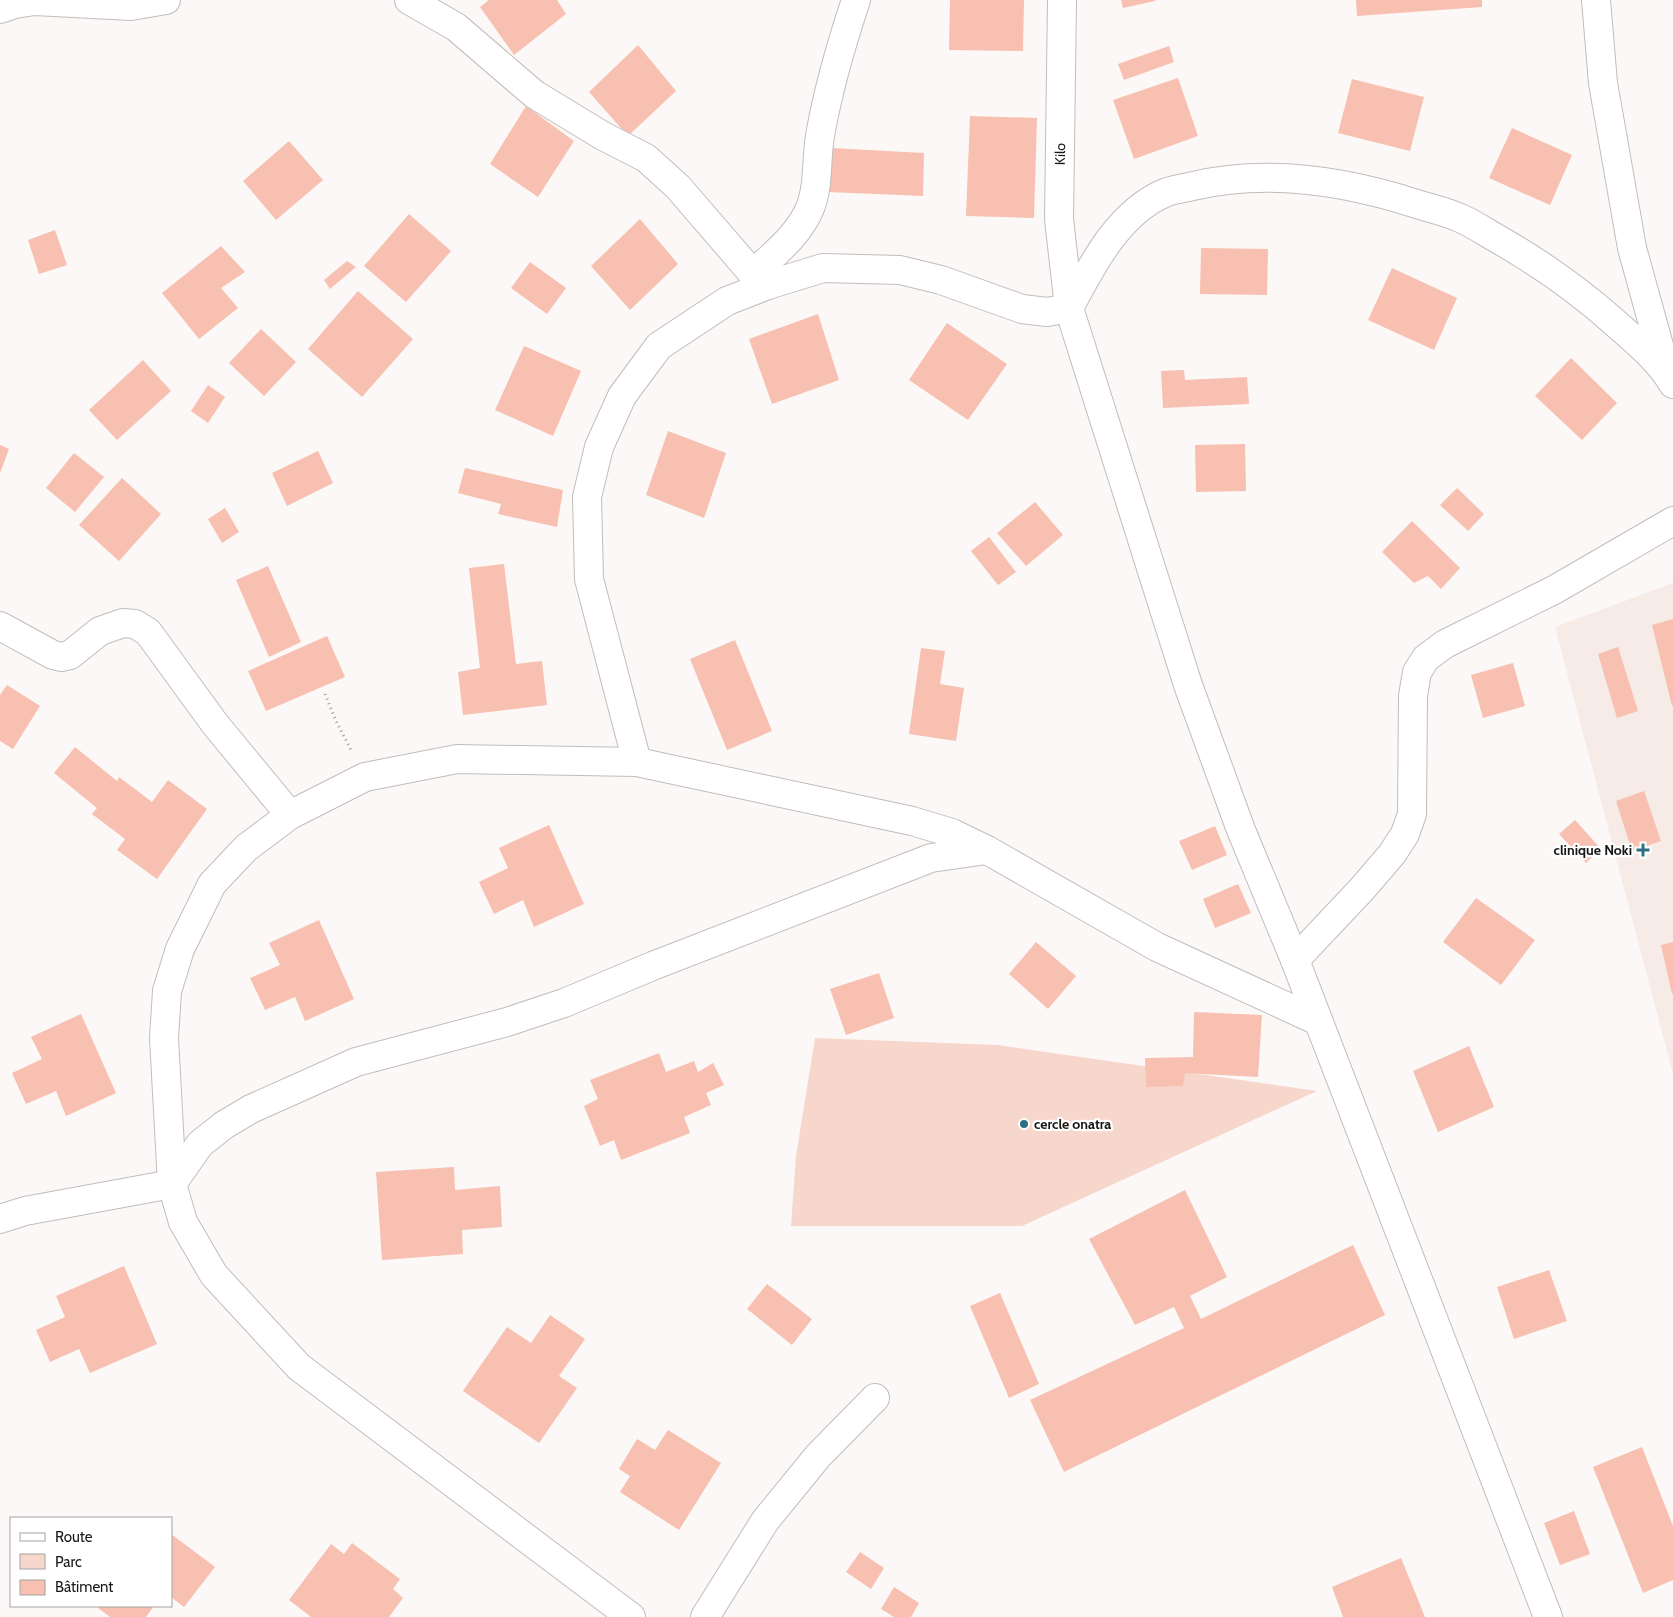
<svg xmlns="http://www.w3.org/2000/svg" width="1673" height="1617" viewBox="0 0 1673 1617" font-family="Cabin,sans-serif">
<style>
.built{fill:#f7ebe7}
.green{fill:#f7d6cc}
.building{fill:#f7c0b0}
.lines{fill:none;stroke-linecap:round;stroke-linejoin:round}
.minor-casing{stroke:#c1bdbc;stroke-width:30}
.path{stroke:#9d9a99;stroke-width:3;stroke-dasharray:1 4;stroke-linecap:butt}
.minor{stroke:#fff;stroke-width:28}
.poi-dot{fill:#2d7082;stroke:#fff;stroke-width:2}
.labels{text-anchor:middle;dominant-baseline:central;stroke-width:4.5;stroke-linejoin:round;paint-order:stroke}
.street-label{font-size:14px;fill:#191817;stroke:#fff}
.poi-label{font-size:14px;font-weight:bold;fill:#191817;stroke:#fff;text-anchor:end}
</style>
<rect width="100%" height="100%" fill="#fcf8f7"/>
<path class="built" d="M1673 583V1074L1555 627Z"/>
<path class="green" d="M815 1038 997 1045 1317 1091 1022 1226H791L796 1156Z"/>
<g class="building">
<path d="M489 0H557L566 14 514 55 480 7Z"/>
<path d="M950 0H1024L1023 51 949 50Z"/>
<path d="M1121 0H1155V1L1123 8Z"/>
<path d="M1356 0H1482V7L1357 16Z"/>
<path d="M638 45 676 91 628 136 589 92Z"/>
<path d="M1169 46 1174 62 1124 80 1118 64Z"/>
<path d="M1178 78 1198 136 1134 159 1113 100Z"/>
<path d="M1352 79 1424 97 1410 151 1338 133Z"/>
<path d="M526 106 574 141 538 197 490 164Z"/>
<path d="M970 116 1037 118 1034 218 966 216Z"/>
<path d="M1512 128 1572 155 1550 205 1489 178Z"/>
<path d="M289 141 323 180 276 220 243 181Z"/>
<path d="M831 148 924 153 923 196 828 192Z"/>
<path d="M409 214 451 251 406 302 364 266Z"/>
<path d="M640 219 678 264 630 310 591 266Z"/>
<path d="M55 230 67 265 39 274 28 240Z"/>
<path d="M221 246 245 272 221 288 238 308 199 339 162 293Z"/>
<path d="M1201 248 1268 249 1267 295 1200 294Z"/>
<path d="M347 261 356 267 330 289 324 280Z"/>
<path d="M530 262 566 288 547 314 511 288Z"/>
<path d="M1392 268 1457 298 1434 350 1368 320Z"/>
<path d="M358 291 413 339 362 397 308 349Z"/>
<path d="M818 314 839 380 772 404 749 339Z"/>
<path d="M947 323 1007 364 968 420 909 380Z"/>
<path d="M261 329 296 362 264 396 229 363Z"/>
<path d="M524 346 581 371 553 436 495 410Z"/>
<path d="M1571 358 1617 403 1582 440 1535 396Z"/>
<path d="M143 360 171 391 117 440 89 410Z"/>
<path d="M1184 370 1185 380 1247 377 1249 404 1163 408 1161 371Z"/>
<path d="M208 385 225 397 208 423 191 411Z"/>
<path d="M668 431 726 453 704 518 646 495Z"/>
<path d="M1245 444 1246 491 1196 492 1195 445Z"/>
<path d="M0 445 9 449 0 473Z"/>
<path d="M318 451 333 483 287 506 272 473Z"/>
<path d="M74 453 104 477 75 512 46 488Z"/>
<path d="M465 468 563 490 557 527 498 514 501 504 458 493Z"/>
<path d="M122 478 161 514 119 561 79 525Z"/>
<path d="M1457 488 1484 514 1468 531 1440 505Z"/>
<path d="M1035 502 1063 535 1026 566 997 533Z"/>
<path d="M225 508 239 532 222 543 208 519Z"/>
<path d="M1412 521 1460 568 1441 589 1428 576 1414 583 1382 552Z"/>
<path d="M989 537 1016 572 998 585 971 551Z"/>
<path d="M504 564 516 664 542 661 547 705 463 715 458 672 480 668 469 568Z"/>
<path d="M268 566 301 642 269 657 236 580Z"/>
<path d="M1673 619V706H1672L1652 625Z"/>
<path d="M327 636 345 677 266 711 248 671Z"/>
<path d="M735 640 772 731 727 750 690 659Z"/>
<path d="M1618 647 1638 711 1617 718 1598 654Z"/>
<path d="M921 648 945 651 940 684 964 688 956 741 909 734Z"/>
<path d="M1513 663 1525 706 1483 718 1471 675Z"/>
<path d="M7 685 40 706 13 749 0 741V695Z"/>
<path d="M75 747 117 781 119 777 152 802 168 780 207 809 157 879 117 850 125 839 92 814 97 808 54 773Z"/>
<path d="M1644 791 1661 841 1632 851 1616 801Z"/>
<path d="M1575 820 1601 849 1586 863 1559 834Z"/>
<path d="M549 825 584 904 534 927 523 900 494 914 479 882 508 868 499 848Z"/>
<path d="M1215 826 1227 855 1192 870 1179 841Z"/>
<path d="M1238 884 1251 913 1215 928 1203 899Z"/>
<path d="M1476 898 1535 940 1501 985 1443 942Z"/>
<path d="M319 920 354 999 305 1021 295 997 265 1010 250 978 280 965 269 943Z"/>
<path d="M1036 942 1076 976 1048 1009 1009 974Z"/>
<path d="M1673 942V994H1672L1661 945Z"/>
<path d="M879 973 894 1018 846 1035 830 989Z"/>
<path d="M1194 1012 1262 1015 1258 1077 1185 1073 1183 1086 1146 1087 1145 1058 1193 1057Z"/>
<path d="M81 1014 116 1093 66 1116 56 1091 26 1104 12 1073 42 1059 31 1037Z"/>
<path d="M1469 1046 1494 1107 1438 1132 1413 1071Z"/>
<path d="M659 1053 666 1072 694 1061 698 1072 713 1063 724 1085 706 1093 711 1105 684 1117 690 1133 621 1160 614 1140 600 1146 584 1106 598 1099 590 1080Z"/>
<path d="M454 1167 455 1190 500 1186 502 1227 462 1230 463 1254 382 1260 376 1172Z"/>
<path d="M1185 1190 1227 1277 1190 1296 1201 1319 1353 1245 1385 1315 1064 1472 1030 1400 1184 1328 1174 1307 1135 1325 1089 1239Z"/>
<path d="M124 1266 157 1344 90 1373 79 1349 50 1362 36 1330 65 1317 56 1296Z"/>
<path d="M1549 1270 1567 1321 1514 1339 1497 1287Z"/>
<path d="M767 1284 812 1319 792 1345 747 1309Z"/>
<path d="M1000 1293 1039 1384 1009 1398 970 1306Z"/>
<path d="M550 1315 585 1339 559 1376 577 1388 539 1443 463 1391 507 1327 531 1343Z"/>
<path d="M668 1430 721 1463 679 1530 620 1492 630 1476 619 1469 637 1439 655 1450Z"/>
<path d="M1642 1447 1673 1526V1580L1643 1593 1593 1467Z"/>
<path d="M1574 1511 1590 1554 1560 1565 1544 1523Z"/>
<path d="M171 1534 215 1567 184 1607 171 1597Z"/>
<path d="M352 1543 400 1579 393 1589 403 1598 389 1617H311L289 1600 331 1544 344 1554Z"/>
<path d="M860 1552 884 1568 871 1589 846 1572Z"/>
<path d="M1401 1558 1425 1617H1343L1332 1587Z"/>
<path d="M894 1587 919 1603 911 1617H894L881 1609Z"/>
<path d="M100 1606H154L146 1617H110L98 1608Z"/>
</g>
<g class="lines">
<g class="minor-casing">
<g id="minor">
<path d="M409 0 456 27 534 94 603 136 646 158 678 187 753 274 768 285"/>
<path d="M1062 0 1059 219 1069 308 1188 685 1241 830 1295 960 1548 1617"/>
<path d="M1596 0 1603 83 1632 248 1666 371"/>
<path d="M0 9 15 4 35 1 131 6 166 0"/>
<path d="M753 274C774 254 799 235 810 208 819 186 816 159 820 136 828 89 841 45 856 0"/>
<path d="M1069 308C1092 265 1119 211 1167 192 1175 189 1185 188 1193 186 1269 168 1347 181 1420 205 1433 209 1447 212 1460 218 1472 223 1484 231 1496 238 1538 262 1577 289 1613 321 1634 340 1659 359 1673 384"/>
<path d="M0 626 53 655 61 657 70 655 100 631 123 623 135 624 148 632 215 724 290 815"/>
<path d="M637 762 589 579 587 497 599 447 622 396 659 346 727 301 768 285 823 268 900 270 941 280 1022 309 1047 312 1069 308"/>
<path d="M1295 960 1362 889 1392 854 1405 834 1412 814 1413 696 1417 672 1426 658 1445 644 1554 590 1673 521"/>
<path d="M0 1219 25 1211 172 1184 200 1144 224 1125 251 1109 356 1062 507 1022 564 1003 655 965 931 858 987 850"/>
<path d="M631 1617 299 1367 214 1275 183 1222 172 1184 164 1038 167 991 180 949 212 884 246 848 290 815 365 777 457 759 637 762 912 821 952 833 987 850 1157 947 1318 1021"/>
<path d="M705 1617 765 1521 818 1456 875 1398"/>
</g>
</g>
<path class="path" d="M325 694 336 721 351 750"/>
<use href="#minor" class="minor"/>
</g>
<g class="poi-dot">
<path d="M1640.5 842.5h5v5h5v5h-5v5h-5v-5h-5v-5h5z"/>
<circle cx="1024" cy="1124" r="5"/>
</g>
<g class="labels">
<g class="street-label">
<text transform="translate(1060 154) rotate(-89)">Kilo</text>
</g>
<g class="poi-label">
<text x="1632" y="850">clinique Noki</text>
<text x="1034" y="1124" text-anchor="start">cercle onatra</text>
</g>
</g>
<rect x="10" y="1517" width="162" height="90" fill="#ffffff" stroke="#a3a3a2"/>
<rect x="20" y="1533" width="25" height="8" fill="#ffffff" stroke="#a3a3a2"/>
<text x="55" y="1542" font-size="15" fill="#191817">Route</text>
<rect x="20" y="1554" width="25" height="15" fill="#f7d6cc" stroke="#a3a3a2"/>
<text x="55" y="1567" font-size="15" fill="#191817">Parc</text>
<rect x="20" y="1580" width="25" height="15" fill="#f7c0b0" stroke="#a3a3a2"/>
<text x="55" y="1592" font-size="15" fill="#191817">Bâtiment</text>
</svg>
